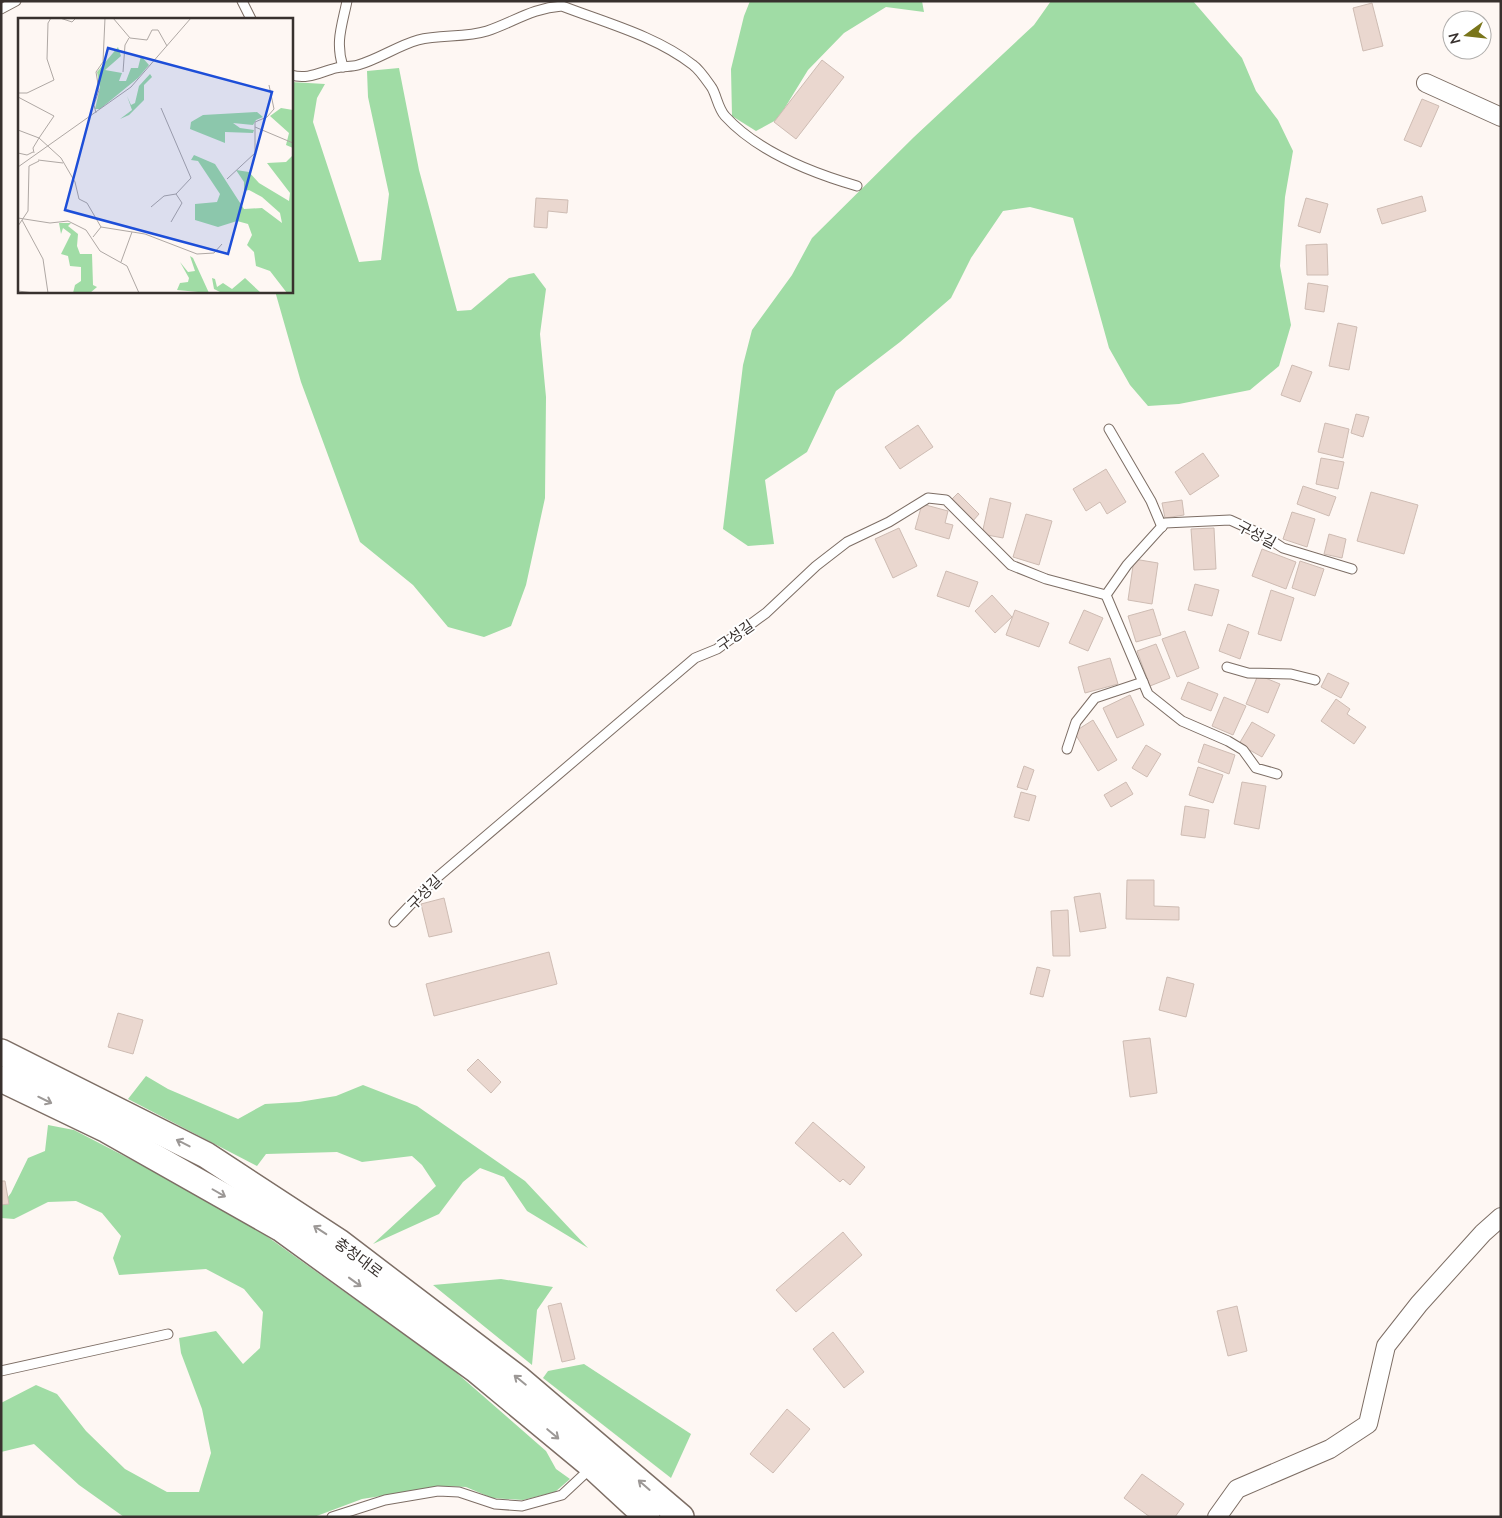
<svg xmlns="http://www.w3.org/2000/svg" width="1502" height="1518" viewBox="0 0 1502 1518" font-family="Lato,'Noto Sans KR',sans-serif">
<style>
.green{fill:#a0dca5}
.building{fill:#ead7cf;stroke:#cebcb3}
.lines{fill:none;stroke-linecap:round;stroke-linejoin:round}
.lane-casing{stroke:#7d6e65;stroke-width:11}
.street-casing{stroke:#7d6e65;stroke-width:20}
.secondary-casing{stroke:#7d6e65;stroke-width:28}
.lane{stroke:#fff;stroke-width:9}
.street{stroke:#fff;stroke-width:18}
.secondary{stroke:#fff;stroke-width:25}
.oneway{stroke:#9c9896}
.labels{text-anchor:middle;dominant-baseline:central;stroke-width:4;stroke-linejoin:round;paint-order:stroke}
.street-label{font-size:15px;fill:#38312e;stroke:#fff}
.inset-road{fill:none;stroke:#afa8a4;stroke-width:1}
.view{fill:#1d4ed8;fill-opacity:0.15;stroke:#1d4ed8;stroke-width:2.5}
.inset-edge{fill:none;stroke:#38312e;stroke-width:2.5}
</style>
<rect width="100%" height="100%" fill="#fef7f3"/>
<g class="green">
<path d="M750 1H922L924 12 886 7 844 33 808 70 778 119 756 131 732 116 731 69 744 16Z"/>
<path d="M1051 1H1193L1242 58 1256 91 1278 120 1293 151 1285 197 1280 266 1291 325 1279 366 1250 390 1179 404 1148 406 1130 385 1109 348 1073 218 1030 207 1003 211 971 258 951 298 900 342 836 391 807 452 765 480 774 544 748 546 723 529 743 365 752 330 792 275 812 238 914 137 1034 25Z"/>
<path d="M399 68 419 170 457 311 471 310 509 278 534 273 546 289 540 334 546 397 545 498 526 585 511 626 484 637 448 627 413 585 360 542 301 382 275 291H291V82L325 84 317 98 313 122 359 262 381 260 389 194 368 97 367 71Z"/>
<path d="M146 1076 168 1089 238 1119 265 1104 299 1102 336 1096 363 1085 417 1106 525 1181 588 1248 527 1211 504 1177 480 1168 463 1182 439 1214 373 1244 436 1186 422 1165 412 1156 362 1162 337 1152 266 1154 257 1166 128 1099Z"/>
<path d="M48 1125 74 1130 188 1189 265 1235 451 1368 546 1451 556 1469 570 1479 555 1492 523 1500 492 1498 466 1487 445 1486 362 1499 314 1517H124L79 1485 34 1444 1 1452V1403L36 1385 57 1394 86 1431 125 1469 167 1492H199L211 1453 202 1409 181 1353 179 1338 216 1331 243 1364 260 1348 263 1312 244 1289 206 1269 119 1275 113 1258 121 1236 102 1213 76 1201 48 1202 14 1219 1 1218V1206L11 1193 28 1158 45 1151Z"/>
<path d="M501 1279 553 1287 537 1310 532 1365 433 1285Z"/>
<path d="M584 1364 691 1434 671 1478 543 1378 548 1371Z"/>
</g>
<g class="building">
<path d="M1372 3 1383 46 1363 51 1353 8Z"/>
<path d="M822 60 844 77 796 139 774 122Z"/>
<path d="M1422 99 1439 106 1421 147 1404 140Z"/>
<path d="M1422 196 1426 211 1382 224 1377 209Z"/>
<path d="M536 198 568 200 567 213 548 211 547 228 534 227Z"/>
<path d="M1306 198 1328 204 1320 233 1298 226Z"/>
<path d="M1327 244 1328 275H1307L1306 245Z"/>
<path d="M1308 283 1328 286 1324 312 1305 309Z"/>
<path d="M1338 323 1357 327 1349 370 1329 366Z"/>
<path d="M1292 365 1312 372 1300 402 1281 395Z"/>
<path d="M1356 414 1369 417 1363 437 1351 433Z"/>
<path d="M1325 423 1349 429 1343 458 1318 452Z"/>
<path d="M918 425 933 447 900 469 885 447Z"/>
<path d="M1203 453 1219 476 1190 495 1175 472Z"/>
<path d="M1321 458 1344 462 1338 489 1316 484Z"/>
<path d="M1106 469 1126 502 1107 514 1100 502 1086 511 1073 489Z"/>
<path d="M1303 486 1336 497 1329 516 1297 504Z"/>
<path d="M1371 492 1418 505 1404 554 1357 541Z"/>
<path d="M958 493 979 514 972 522 951 500Z"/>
<path d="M990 498 1011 503 1003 538 982 534Z"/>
<path d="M1182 500 1184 515 1165 518 1162 503Z"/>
<path d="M922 504 948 511 945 523 953 525 949 539 915 529Z"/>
<path d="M1292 512 1315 519 1307 547 1283 539Z"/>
<path d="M1026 514 1052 521 1039 565 1013 557Z"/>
<path d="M899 528 917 566 893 578 875 539Z"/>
<path d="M1214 528 1216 569 1194 570 1191 529Z"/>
<path d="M1329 534 1346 539 1342 558 1324 554Z"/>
<path d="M1262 549 1296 562 1286 589 1252 576Z"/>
<path d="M1134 559 1158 563 1152 604 1128 600Z"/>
<path d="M1300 561 1324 569 1315 596 1292 588Z"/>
<path d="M946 571 978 582 969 607 937 596Z"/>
<path d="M1195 584 1219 590 1212 616 1188 610Z"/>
<path d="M1271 590 1294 598 1281 641 1258 634Z"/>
<path d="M992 595 1012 617 995 633 975 611Z"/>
<path d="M1153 609 1161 635 1136 642 1128 616Z"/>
<path d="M1015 610 1049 623 1039 647 1006 635Z"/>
<path d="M1084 610 1103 618 1088 651 1069 643Z"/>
<path d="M1228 624 1249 632 1240 659 1219 651Z"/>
<path d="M1185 631 1199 668 1177 677 1162 639Z"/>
<path d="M1156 644 1170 678 1150 686 1137 651Z"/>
<path d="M1110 658 1118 684 1085 693 1078 667Z"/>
<path d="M1328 673 1349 683 1341 698 1321 687Z"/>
<path d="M1258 675 1280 684 1268 713 1246 704Z"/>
<path d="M1188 682 1218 694 1211 711 1181 699Z"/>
<path d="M1130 695 1144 725 1117 738 1103 708Z"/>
<path d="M1224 697 1246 706 1233 735 1212 726Z"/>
<path d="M1336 699 1350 709 1347 714 1366 727 1354 744 1321 721Z"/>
<path d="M1093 720 1117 760 1098 771 1074 732Z"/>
<path d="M1252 722 1275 735 1262 757 1239 744Z"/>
<path d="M1204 744 1235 755 1229 774 1198 762Z"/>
<path d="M1146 745 1161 754 1147 777 1132 768Z"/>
<path d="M1024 766 1034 770 1027 790 1017 787Z"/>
<path d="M1198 767 1223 775 1213 803 1189 795Z"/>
<path d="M1126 782 1133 794 1111 807 1104 795Z"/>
<path d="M1242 782 1266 786 1259 829 1234 824Z"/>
<path d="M1021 792 1036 796 1029 821 1014 817Z"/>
<path d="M1185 806 1209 810 1205 838 1181 835Z"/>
<path d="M1127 880H1154V906L1179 907V920L1126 919Z"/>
<path d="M1100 893 1106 928 1080 932 1074 897Z"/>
<path d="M444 898 452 932 429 937 421 904Z"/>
<path d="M1068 910 1070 956H1053L1051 911Z"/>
<path d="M549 952 557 984 434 1016 426 984Z"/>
<path d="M1037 967 1050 970 1043 997 1030 994Z"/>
<path d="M1167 977 1194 984 1186 1017 1159 1010Z"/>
<path d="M118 1013 143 1020 133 1054 108 1047Z"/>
<path d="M1150 1038 1157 1093 1130 1097 1123 1041Z"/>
<path d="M478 1059 501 1082 491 1093 467 1070Z"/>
<path d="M813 1122 865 1167 850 1185 843 1179 840 1182 795 1143Z"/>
<path d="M1 1181H5L9 1204 1 1205Z"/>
<path d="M843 1232 862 1255 796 1312 776 1290Z"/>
<path d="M561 1303 575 1359 562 1362 548 1306Z"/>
<path d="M1237 1306 1247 1351 1228 1356 1217 1311Z"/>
<path d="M833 1332 864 1372 844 1388 813 1349Z"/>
<path d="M787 1409 810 1429 773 1473 750 1454Z"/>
<path d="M1142 1474 1184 1504 1175 1517H1150L1124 1498Z"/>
</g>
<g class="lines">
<g class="lane-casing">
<g id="lane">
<path d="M242 1 251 19"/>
<path d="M1 9 16 1"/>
<path d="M343 67C335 42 342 26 347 1"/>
<path d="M291 75C308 80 320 72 336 68 343 66 351 67 358 65 379 59 397 46 418 40 440 34 465 38 487 31 514 22 532 8 562 6 606 23 656 36 693 65 700 70 707 81 712 88 717 97 718 108 725 116 757 151 812 173 857 186"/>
<path d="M1109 429 1151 501 1162 527"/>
<path d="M1106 595 1148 694 1182 721 1228 741 1243 750 1256 768 1277 774"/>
<path d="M1227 667 1248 673 1291 674 1315 680"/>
<path d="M1067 749 1076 722 1095 698 1143 682"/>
<path d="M394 922 433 881 695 658 717 649 766 613 816 566 847 542 889 522 928 498 946 500 1011 565 1046 579 1106 595 1127 565 1165 523 1230 520 1263 535 1283 548 1352 569"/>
<path d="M1 1371 168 1334"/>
<path d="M332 1517 385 1500 438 1491 459 1492 495 1504 522 1506 562 1495 592 1467"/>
</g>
</g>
<g class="street-casing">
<g id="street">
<path d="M1426 83 1501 117"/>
<path d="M1217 1517 1237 1489 1330 1449 1368 1424 1386 1346 1419 1304 1483 1233 1501 1217"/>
</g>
</g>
<g class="secondary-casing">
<g id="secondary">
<path d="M1 1052 206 1155 339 1242 519 1379 681 1517"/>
<path d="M1 1079 107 1130 280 1228 476 1370 593 1467 647 1517"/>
</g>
</g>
<use href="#lane" class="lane"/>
<use href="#street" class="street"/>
<use href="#secondary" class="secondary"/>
</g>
<defs><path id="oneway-shaft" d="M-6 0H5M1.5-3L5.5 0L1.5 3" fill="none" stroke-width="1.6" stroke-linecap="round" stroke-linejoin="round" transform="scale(1.25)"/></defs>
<g class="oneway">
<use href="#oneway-shaft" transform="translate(45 1100) rotate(26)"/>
<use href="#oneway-shaft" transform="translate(183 1143) rotate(-153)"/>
<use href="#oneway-shaft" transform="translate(219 1193) rotate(30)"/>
<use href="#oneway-shaft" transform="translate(320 1230) rotate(-147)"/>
<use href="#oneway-shaft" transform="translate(355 1282) rotate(36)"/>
<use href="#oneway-shaft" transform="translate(520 1380) rotate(-141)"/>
<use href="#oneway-shaft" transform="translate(553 1434) rotate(40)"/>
<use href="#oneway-shaft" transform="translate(644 1485) rotate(-139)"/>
</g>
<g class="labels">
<g class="street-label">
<text transform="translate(1257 534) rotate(28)">구성길</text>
<text transform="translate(735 635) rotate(-35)">구성길</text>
<text transform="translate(424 892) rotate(-45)">구성길</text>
<text transform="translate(359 1257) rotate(37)">충청대로</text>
</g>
</g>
<g transform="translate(18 18)">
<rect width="275" height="275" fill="#fef7f3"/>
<path d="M100 29 103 38 87 52 104 55 101 63H108L113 50H120L123 38 131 47 120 60 82 91H77L82 70 79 54ZM132 56 134 59 126 67V82L111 97 102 101 114 92 109 78 113 87 117 85 121 68ZM263 90 275 92V130L268 127 271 115 252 98ZM239 94 245 99 238 102 235 107 215 105 222 110 236 112 235 115 207 114V125L172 111 173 104 185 97ZM176 137 197 146 226 191 244 190 264 205 262 195 244 179 231 172 226 173V164L218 152 231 154 241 165 271 183 272 175 249 145 268 144 275 137V275H269L252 253 238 248 236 234 229 227 234 217 230 206 219 203 200 209 177 202V186L199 184 202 176 180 143 173 142ZM41 205H53L50 208 60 216 59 228 62 236H74L75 267 79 269 72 275H55L57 267 63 263V249L52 248 50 238 43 236 53 216 45 210 43 216ZM172 238 175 240 191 275 159 272 162 265 170 264 171 260 162 244 170 254 177 253ZM194 260 197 261 199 269 205 265 214 271 227 260 243 275H204L196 271Z" fill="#a0dca5"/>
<path class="inset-road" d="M42 0 54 4 58 0M95 0 112 20 129 22 134 12H140L149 28M105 54 107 27 111 20M0 75H9L36 62 29 41 30 5 33 0M0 79 36 98 21 120 0 112M143 90 173 160 158 176 164 185 153 204M78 95 76 87 81 72 78 54 85 44 87 0M237 109 275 125M0 135 9 137 15 134M16 135 15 130 21 120 43 140 57 164 61 181 69 185 83 209 75 219M20 142 45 145M0 149 113 69 173 0M209 161 237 135V104L249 99 256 91 251 67M133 189 146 178 158 176M0 200 32 205 50 203 68 212 82 233 109 248 121 275M4 202 25 241 30 275M0 208 10 193 11 148 21 143M83 209 127 216 179 236 196 235 204 226M103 244 114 214M0 273 16 275"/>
<path class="view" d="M90 30 254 74 210 236 47 192Z"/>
<rect width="275" height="275" class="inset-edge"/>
</g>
<rect width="1502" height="1518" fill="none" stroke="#38312e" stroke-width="5"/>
<g transform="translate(1467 35) rotate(255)"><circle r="24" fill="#ffffff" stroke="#afadab"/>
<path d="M0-4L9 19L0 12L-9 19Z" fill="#79751a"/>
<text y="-8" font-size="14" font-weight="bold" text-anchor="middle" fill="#38312e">N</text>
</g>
</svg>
